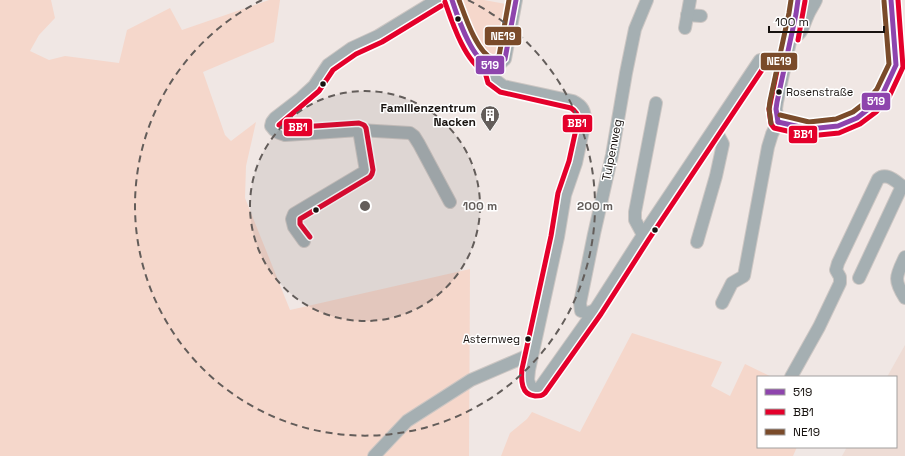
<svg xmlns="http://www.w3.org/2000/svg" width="905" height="456" viewBox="0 0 905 456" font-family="'Space Grotesk',sans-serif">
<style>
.built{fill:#eedcd5}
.green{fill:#f5d7cb}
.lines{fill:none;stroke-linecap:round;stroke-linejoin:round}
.minor-casing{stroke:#ccc6c3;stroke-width:14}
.minor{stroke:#a5afb2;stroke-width:12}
.bus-1-casing{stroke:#fff;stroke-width:8}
.bus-2-casing{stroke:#fff;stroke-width:8}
.bus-3-casing{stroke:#fff;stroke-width:8}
.bus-1{stroke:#8e44ad;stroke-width:5}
.bus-2{stroke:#e4002b;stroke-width:5}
.bus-3{stroke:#7a4b2a;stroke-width:5}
.ring{fill:none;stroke:#635d5a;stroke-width:2;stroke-dasharray:7 5}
.bus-dot{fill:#17120f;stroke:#fff;stroke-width:1.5}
.labels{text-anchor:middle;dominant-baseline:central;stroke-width:3;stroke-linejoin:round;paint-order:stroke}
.bus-label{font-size:11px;fill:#17120f;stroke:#fff;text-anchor:start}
.poi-label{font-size:12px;font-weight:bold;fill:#17120f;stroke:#fff;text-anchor:end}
.street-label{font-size:12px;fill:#17120f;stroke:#fff}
.centre{fill:#635d5a;stroke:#fff;stroke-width:2}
.ring-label{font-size:12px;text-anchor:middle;font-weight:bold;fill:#635d5a;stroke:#fff;stroke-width:3;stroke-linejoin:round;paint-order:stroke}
.line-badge{stroke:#fff;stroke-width:1.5}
.badge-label{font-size:11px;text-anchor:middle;font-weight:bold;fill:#fff}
</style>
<rect width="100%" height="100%" fill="#f0e7e4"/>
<path class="built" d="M905 345V456H842L847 447H896V377H887Z"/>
<g class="green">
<path d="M0 0H51L55 18 39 35 30 51 49 60 65 56 119 63 127 30 170 8 182 30 269 0H280L274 42 203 72 225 135 231 141 256 122 246 166 245 198 290 310 470 269 469 456H0Z"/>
<path d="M459 0H484L511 5 501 50 495 57C493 57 490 58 488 57 479 54 470 30 466 21L468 20 467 15H464Z"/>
<path d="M632 333 722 362 711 386 730 396 745 364 772 377H758V447H797L793 456H501L510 433 527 419 532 412 580 432Z"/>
</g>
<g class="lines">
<g class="minor-casing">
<g id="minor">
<path d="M437 0 378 36 352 48 328 65 314 86 301 98 275 118 272 122 271 126C275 132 279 133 285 135L359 130 410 133 414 136 419 144 450 202"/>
<path d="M452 0C457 15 474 65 491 66 497 67 501 63 505 59L516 0"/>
<path d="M687 15 701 16"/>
<path d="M685 28 690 0"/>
<path d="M791 39C805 32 802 27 808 15 810 10 814 5 816 0"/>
<path d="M491 67 494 79 503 86 573 101C583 106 585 111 585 121L576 163 565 195 558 237 529 370 528 380 530 386 534 389H539L595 310 643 235 760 60 787 58"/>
<path d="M778 122 809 129 838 126 857 118 871 107 883 93 896 65 891 0"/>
<path d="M778 122 776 109 777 102 796 14 798 0"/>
<path d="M643 235 635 220V212L656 103"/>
<path d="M304 241 294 227 292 219 294 214 366 171 359 130"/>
<path d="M697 242 716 176 723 144 715 129"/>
<path d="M905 257C896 276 893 279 905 298"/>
<path d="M859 278 902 186"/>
<path d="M722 303 732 283 744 276 768 147 772 134 778 122"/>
<path d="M595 310 588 313 581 311 580 303 594 234 612 155 626 73 635 29 647 0"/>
<path d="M791 377 819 327 840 283V277L836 270 838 263 878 179C887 171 897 183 905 188"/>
<path d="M374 456 407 421 471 380 529 355 533 351"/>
</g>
</g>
<use href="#minor" class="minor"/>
<g class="bus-1-casing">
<g id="bus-1">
<path d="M452 0C457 15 474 69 495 66 499 65 502 62 505 59L516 0"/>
<path d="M778 122 809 129 838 126 857 118 871 107 883 93 896 65 891 0"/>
<path d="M778 122 776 109 777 102 796 14 798 0"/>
</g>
</g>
<g class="bus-2-casing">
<g id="bus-2">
<path d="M445 2C452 22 465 62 485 72L488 83 500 92 571 108C576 111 578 114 578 120L569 161 558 193 551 236 522 369C521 380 521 395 535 396 540 396 542 396 545 393L601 314 649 239 764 67 778 66 769 109 771 124 774 128 809 136 839 133 860 124 876 112 889 97 903 67 898 0"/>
<path d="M798 40 805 1"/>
<path d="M310 237 300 224V219L370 177 372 174 373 170 366 128 364 125 359 123 286 128 279 125 319 91 333 70 356 54 382 42 441 6"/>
</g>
</g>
<g class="bus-3-casing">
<g id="bus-3">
<path d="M459 0C465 16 477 53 493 59L499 56 509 0"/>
<path d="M780 115 809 122 836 119 853 112 866 102 877 89 889 64 884 1"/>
<path d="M771 123 769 109 770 101 789 13 791 0"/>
</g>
</g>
<use href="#bus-1" class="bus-1"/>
<use href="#bus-2" class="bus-2"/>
<use href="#bus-3" class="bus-3"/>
</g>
<circle cx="365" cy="206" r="115" fill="#635d5a" fill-opacity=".12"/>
<g class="ring">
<circle cx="365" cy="206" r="115"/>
<path d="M468 0A230 230 0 1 1 262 0"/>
</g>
<defs>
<g id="building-pin" transform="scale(1)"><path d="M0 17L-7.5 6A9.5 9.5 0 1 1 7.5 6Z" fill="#635d5a" stroke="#fff"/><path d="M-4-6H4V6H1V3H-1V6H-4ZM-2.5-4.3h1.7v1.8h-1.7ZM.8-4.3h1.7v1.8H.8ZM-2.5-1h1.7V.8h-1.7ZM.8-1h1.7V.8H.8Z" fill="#fff"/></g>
</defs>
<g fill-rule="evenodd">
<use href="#building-pin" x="490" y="115"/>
</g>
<g class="bus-dot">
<circle cx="458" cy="19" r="3.5"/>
<circle cx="323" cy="84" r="3.5"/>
<circle cx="779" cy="92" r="3.5"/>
<circle cx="316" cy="210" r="3.5"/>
<circle cx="655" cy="230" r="3.5"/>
<circle cx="528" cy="339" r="3.5"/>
</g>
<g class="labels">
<g class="bus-label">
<text x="786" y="92">Rosenstraße</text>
<text x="520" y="339" text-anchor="end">Asternweg</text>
</g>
<g class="poi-label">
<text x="476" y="108">Familienzentrum<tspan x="476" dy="14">Nacken</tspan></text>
</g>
<g class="street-label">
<text transform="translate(612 150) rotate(-79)">Tulpenweg</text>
</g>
</g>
<circle cx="365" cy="206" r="6" class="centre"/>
<g class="ring-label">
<text x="480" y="210">100 m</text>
<text x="595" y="210">200 m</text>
</g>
<g class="line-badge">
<rect x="484" y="26" width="38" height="20" rx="4" fill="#7a4b2a"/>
<rect x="760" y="52" width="38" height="19" rx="4" fill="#7a4b2a"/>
<rect x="475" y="55" width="30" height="20" rx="4" fill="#8e44ad"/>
<rect x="861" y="92" width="30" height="19" rx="4" fill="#8e44ad"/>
<rect x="562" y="114" width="31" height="19" rx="4" fill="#e4002b"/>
<rect x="283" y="118" width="30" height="19" rx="4" fill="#e4002b"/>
<rect x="788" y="125" width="30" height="19" rx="4" fill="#e4002b"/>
</g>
<g class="badge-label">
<text x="503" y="40">NE19</text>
<text x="779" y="65">NE19</text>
<text x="490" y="69">519</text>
<text x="876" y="105">519</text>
<text x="577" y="127">BB1</text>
<text x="298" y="131">BB1</text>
<text x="803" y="138">BB1</text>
</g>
<rect x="757" y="376" width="140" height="72" fill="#ffffff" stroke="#a2a09f"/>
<rect x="765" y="389" width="20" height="6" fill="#8e44ad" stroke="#a2a09f"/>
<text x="793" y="396" font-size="12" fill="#17120f">519</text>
<rect x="765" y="409" width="20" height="6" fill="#e4002b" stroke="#a2a09f"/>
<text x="793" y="416" font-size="12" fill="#17120f">BB1</text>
<rect x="765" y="429" width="20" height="6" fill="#7a4b2a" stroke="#a2a09f"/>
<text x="793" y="436" font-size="12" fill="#17120f">NE19</text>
<path d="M769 26v6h115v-6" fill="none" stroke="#17120f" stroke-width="2"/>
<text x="775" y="26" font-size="12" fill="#17120f" stroke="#ffffff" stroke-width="3" paint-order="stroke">100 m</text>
</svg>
